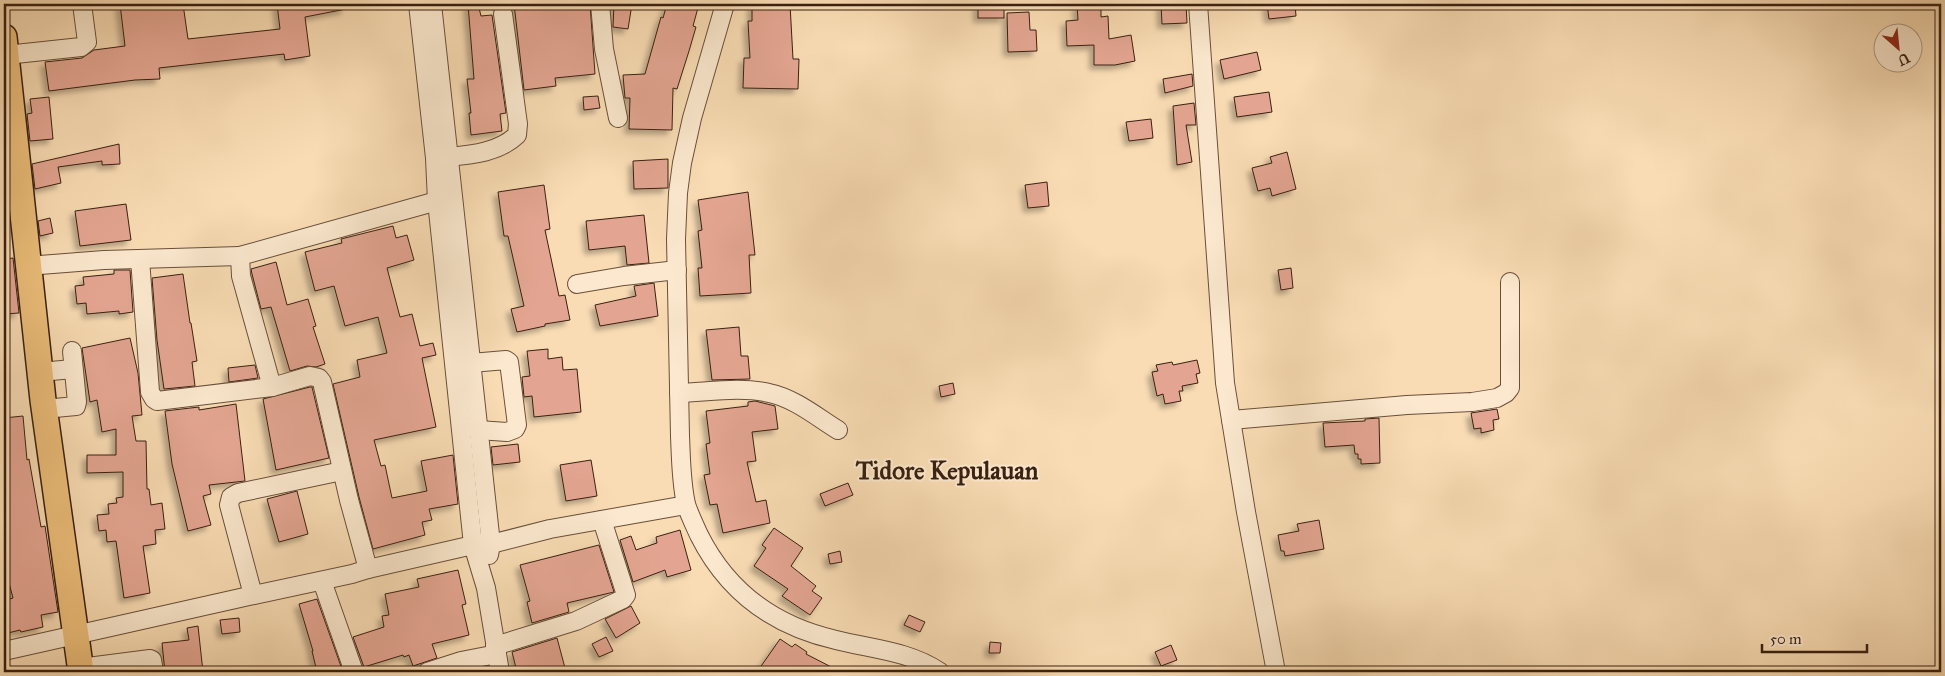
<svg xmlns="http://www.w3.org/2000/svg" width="1945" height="676" viewBox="0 0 1945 676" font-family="'IM FELL Great Primer',serif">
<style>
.building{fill:#e3a591;stroke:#392011;filter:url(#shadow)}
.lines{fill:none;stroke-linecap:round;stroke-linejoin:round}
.minor-casing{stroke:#694f3a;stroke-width:20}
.highway-casing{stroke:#392011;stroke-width:28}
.minor{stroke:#fbe8ce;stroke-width:18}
.highway{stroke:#ecbe7a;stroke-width:25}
.labels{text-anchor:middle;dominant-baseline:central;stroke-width:4;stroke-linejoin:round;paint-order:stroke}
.town-label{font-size:25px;font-weight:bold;fill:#392011;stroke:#fbe8ce}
</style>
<defs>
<filter id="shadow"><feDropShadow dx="-4.5" dy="4.5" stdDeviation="2.5" flood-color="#0004"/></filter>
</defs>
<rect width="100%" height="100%" fill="#f9dcb4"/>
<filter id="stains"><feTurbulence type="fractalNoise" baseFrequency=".004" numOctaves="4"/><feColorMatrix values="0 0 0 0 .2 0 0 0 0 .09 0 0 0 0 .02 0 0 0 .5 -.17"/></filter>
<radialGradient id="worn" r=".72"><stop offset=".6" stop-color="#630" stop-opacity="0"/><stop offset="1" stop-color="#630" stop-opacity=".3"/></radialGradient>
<g class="building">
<path d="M120 4H183L188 39 280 29 277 4H345L346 9 305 17 310 56 285 60 284 54 159 68 160 79 135 80 49 91 45 62 82 58 94 50 125 46Z"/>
<path d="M468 4H478L481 16 492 15 506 113 500 114 502 131 471 135 469 113H471L467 79H474Z"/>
<path d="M514 4H590L595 74 555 78 556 86 524 90Z"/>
<path d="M614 4H632L628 29 613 27Z"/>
<path d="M667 4H699L693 26 696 27 689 51 677 89 673 88 672 130 629 129 630 98H625L623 75 645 74 661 17 663 18Z"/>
<path d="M752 4H790L793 59H799L798 89 743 88 744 58H750L748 21H752Z"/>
<rect x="978" y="4" width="26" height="14"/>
<path d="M1101 4V17L1108 16 1109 39 1131 35 1135 61 1115 65H1094V45L1067 46 1066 21 1078 20 1077 5Z"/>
<path d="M1161 4H1186L1187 23 1162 24Z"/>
<path d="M1267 4H1295L1296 16 1269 19Z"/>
<path d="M1029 12 1030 30H1036L1037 51 1008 52 1007 13Z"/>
<path d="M1257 52 1261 70 1224 79 1220 60Z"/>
<path d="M1192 74 1193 86 1165 93 1163 79Z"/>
<path d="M1269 92 1272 112 1237 117 1234 97Z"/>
<path d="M598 96 600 108 584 110 583 97Z"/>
<path d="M49 97 53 139 30 141 27 114 32 113 30 99Z"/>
<path d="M1194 103 1196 125H1186L1192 162 1177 165 1173 106Z"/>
<path d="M1151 119 1153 138 1129 141 1126 122Z"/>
<path d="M119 144 120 164 102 165V161L58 167 61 183 35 189 32 164Z"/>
<path d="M1287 152 1296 189 1272 196 1270 188 1258 191 1252 168 1272 163 1270 157Z"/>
<path d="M668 159V188L634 189 633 161Z"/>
<path d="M1047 182 1049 206 1028 208 1025 185Z"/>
<path d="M544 185 550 229 545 230 559 296 565 295 570 320 545 324V326L517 332 511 309 524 306 508 236H504L498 192Z"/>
<path d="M748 192 755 255H749L751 293 700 296 698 268H702L698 231 702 230 698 200Z"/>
<path d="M126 204 131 240 80 246 75 211Z"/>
<path d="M644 215 649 263 627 265 625 246 589 250 586 221Z"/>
<path d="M50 218 53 233 40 236 38 221Z"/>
<path d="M393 226 396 238 407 235 414 260 387 268 400 317 412 314 420 346 433 343 436 355 422 358 436 427 374 440 381 466 385 465 392 498 427 491 421 461 453 455 458 504 429 509 432 520 422 522 425 535 373 549 359 497 333 384 360 377 357 360 387 353 378 317 345 326 334 286 315 291 305 252 342 243 341 239Z"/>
<path d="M13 258 19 313 4 314V285L9 284 6 259Z"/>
<path d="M276 262 287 305 308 299 316 326 313 327 325 364 316 367 307 366 290 371 271 307 261 309 252 274 251 269Z"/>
<path d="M1291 268 1293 288 1281 290 1278 270Z"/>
<path d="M114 270H130L133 312 119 314V311L87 314 86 303 77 304 75 286 84 285 83 277 114 274Z"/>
<path d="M183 274 190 323H191L197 361 192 362 195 386 164 389 157 340 152 278Z"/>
<path d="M654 283 658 316 600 326 595 305 636 296 634 286Z"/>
<path d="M739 327 741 356H748L750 379 712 380 706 330Z"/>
<path d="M130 338 138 373 142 415 132 416 136 441H146L147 489H149L151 505 162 503 165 529 155 530 156 544 143 546 150 593 124 598 116 541 107 542 106 530 99 531 97 515 109 514 108 504 117 503 116 498 123 497V472L87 473V455H116V429L102 432 97 400 90 402 82 348Z"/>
<path d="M548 349V359L562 357 563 370 577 369 581 412 534 417 532 396 524 397 522 377 530 376 527 351Z"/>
<path d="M1197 360 1200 373 1196 374 1198 383 1182 386 1183 391H1179L1181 401 1165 404 1163 394 1157 396 1152 372 1158 371 1156 365 1172 362 1173 365Z"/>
<path d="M255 365 258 378 229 382 228 368Z"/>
<path d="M953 383 955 394 941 397 939 386Z"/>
<path d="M310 387H312L329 458 276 470 263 399Z"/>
<path d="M755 401 775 406 778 429 752 432 756 461 747 462 756 502 766 500 770 523 723 533 717 504 710 505 704 475 710 474 706 444 710 443 706 411 748 406V402Z"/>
<path d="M236 404 245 481 209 485 211 494 203 496 211 525 188 531 172 464 165 411 199 407V410Z"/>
<path d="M1497 409 1499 419 1493 420 1494 430 1481 433V428L1474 429 1471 413Z"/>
<path d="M23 416 27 460 29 459 41 527 45 526 58 612 41 615 43 627 21 632 20 630 4 634V601L13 598 4 564V418Z"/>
<path d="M1379 418 1380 463 1361 464V459H1358V454H1355L1354 445 1325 447 1323 423 1365 421V419Z"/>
<path d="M518 444 520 462 493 465 491 447Z"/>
<path d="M591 460 597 496 566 501 560 465Z"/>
<path d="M848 483 853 495 825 506 820 494Z"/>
<path d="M297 491 308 534 279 542 267 499Z"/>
<path d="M1319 520 1324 549 1285 556 1284 551H1281L1278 535 1299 531 1297 524Z"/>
<path d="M774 528 803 548 791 566 816 586 812 591 822 598 810 615 782 596 788 589 754 566 766 548 762 545Z"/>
<path d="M680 530 691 570 667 577 665 570 633 582 620 540 631 536 636 550 657 543 656 537Z"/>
<path d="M599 545 614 592 567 603 569 612 532 623 527 602 530 601 520 565Z"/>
<path d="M840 551 842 562 830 564 828 554Z"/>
<path d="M458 570 466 604 462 605 469 635 432 644 437 658 413 666 409 655 404 657 403 655 364 667 353 637 384 627 382 616 389 615 385 594 419 587 417 579Z"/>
<path d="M317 599 343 672H317L312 651H313L299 604Z"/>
<path d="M631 606 640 623 616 638 605 619Z"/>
<path d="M909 615 925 622 920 632 904 625Z"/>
<path d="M239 618 240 632 222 634 220 620Z"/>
<path d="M198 626 203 672H165L162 643 189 640 187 628Z"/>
<path d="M606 637 613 651 599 657 592 644Z"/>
<path d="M557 638 565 668 549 672H517L512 652Z"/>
<path d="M780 639 792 647 795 644 807 652 806 654 841 672H757Z"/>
<path d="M990 642 1001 643 1000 653H989Z"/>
<path d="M1171 645 1177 660 1161 666 1155 652Z"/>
</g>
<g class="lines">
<g class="minor-casing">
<g id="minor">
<path d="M418 4 435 158 437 201 473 545 486 588 500 672"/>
<path d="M432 4 491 544 489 555"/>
<path d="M600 4 604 49 618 118"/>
<path d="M725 4 692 118 682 163 678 193 676 239 680 436C681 458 681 482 686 504 689 514 695 526 699 535 728 593 774 626 836 640 872 649 909 651 940 672"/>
<path d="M1198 4 1225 383 1246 512 1276 672"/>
<path d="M6 55 81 47 87 42 82 4"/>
<path d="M438 158C465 155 496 155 517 135L518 124 503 14"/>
<path d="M4 197 20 194"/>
<path d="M140 259 150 392 154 399 157 401 272 387"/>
<path d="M27 266 104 260 240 256"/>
<path d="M577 284 624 276 677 270"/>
<path d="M471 363 506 360 509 362 517 425 515 429 507 432 478 430"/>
<path d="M40 372 73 369"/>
<path d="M679 393C708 392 741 386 769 393 794 398 817 417 838 430"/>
<path d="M44 409 76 406 77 402 72 351"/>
<path d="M1231 420 1407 405 1472 402 1497 398 1506 393 1510 388V282"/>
<path d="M368 569 349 500 322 382 319 378 310 376 272 387 241 276 240 256 437 201"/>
<path d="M322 581 354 672"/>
<path d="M253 595 229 505 231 497 238 493 342 471"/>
<path d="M495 646 576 621 623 599 626 595 602 520"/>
<path d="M4 651 249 596 352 574 368 569 473 545 491 544 550 529 686 505"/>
<path d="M80 668 150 659 152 660 154 672"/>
<path d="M427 672 461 661 497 654"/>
</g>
</g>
<g class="highway-casing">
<path id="highway" d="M4 37 43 400 81 672"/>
</g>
<use href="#minor" class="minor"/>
<use href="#highway" class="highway"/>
</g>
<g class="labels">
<g class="town-label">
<text x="947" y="470">Tidore Kepulauan</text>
</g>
</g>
<rect width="1945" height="676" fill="none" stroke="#f9dcb4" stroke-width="20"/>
<rect x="5" y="5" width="1935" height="666" fill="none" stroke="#392011" stroke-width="2.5"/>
<rect x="10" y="10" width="1925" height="656" fill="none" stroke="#392011"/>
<g transform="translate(1898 48) rotate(153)"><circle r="24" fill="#fbe8ce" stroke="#ad9882"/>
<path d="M0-4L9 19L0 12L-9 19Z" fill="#8f2418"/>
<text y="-8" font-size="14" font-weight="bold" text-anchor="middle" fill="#392011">U</text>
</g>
<path d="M1762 644v8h105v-8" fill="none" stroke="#392011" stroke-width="2.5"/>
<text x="1770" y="644" font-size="15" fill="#392011" stroke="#fbe8ce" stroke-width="4" paint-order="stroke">50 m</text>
<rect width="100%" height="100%" filter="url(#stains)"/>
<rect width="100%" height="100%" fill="url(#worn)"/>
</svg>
